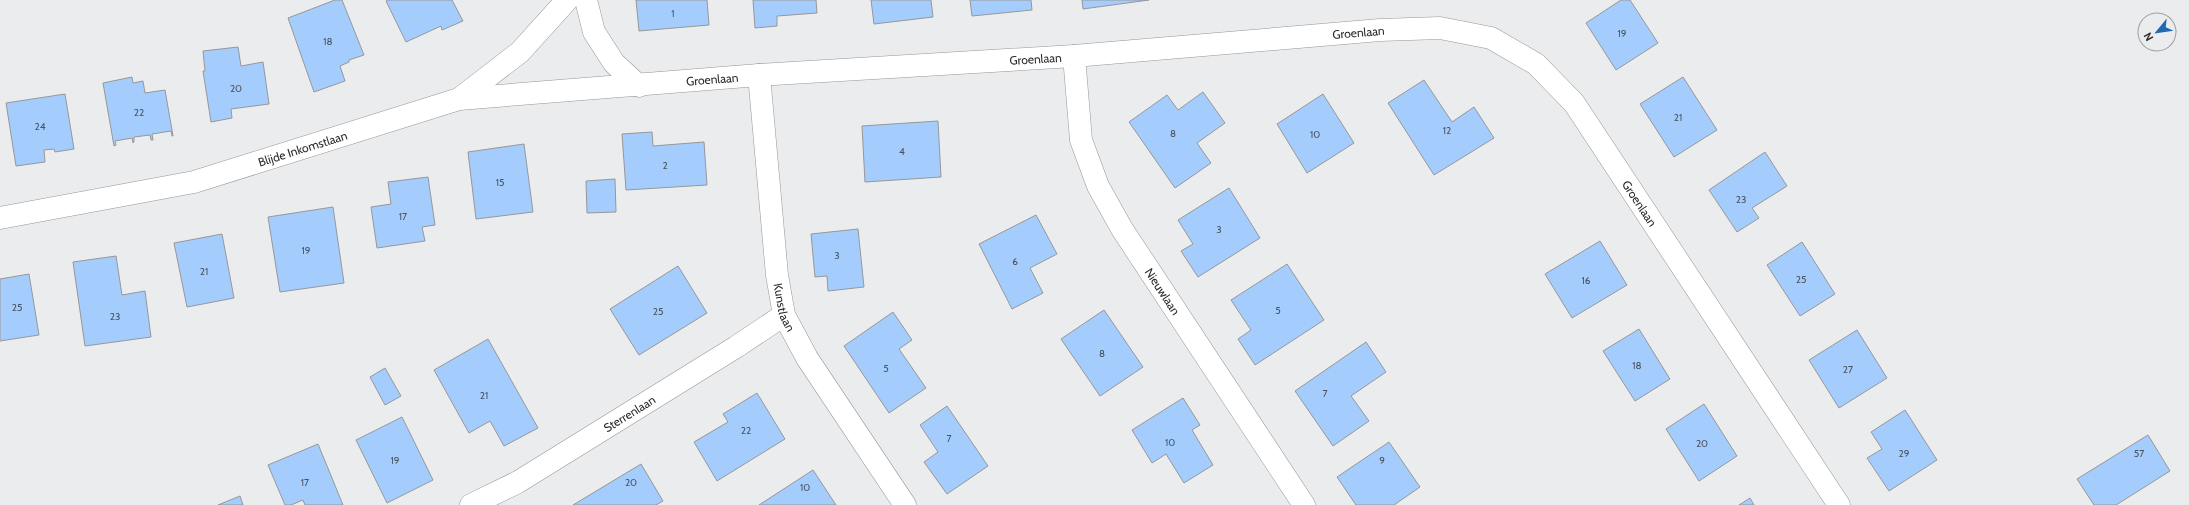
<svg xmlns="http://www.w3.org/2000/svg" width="2189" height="505" viewBox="0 0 2189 505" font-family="Cabin,sans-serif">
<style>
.building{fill:#a4cdfe;stroke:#979798}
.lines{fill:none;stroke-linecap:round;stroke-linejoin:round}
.minor-casing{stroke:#969697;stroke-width:23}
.minor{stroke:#fff;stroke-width:22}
.labels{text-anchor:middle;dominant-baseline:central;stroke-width:4;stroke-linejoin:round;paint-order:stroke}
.number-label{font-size:10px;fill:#4a5460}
.street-label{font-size:12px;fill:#2c2c2c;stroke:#ebeced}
</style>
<rect width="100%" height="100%" fill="#ebeced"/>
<g class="building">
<path d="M335 0H342L364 55 349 60V62L340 66 345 81 314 92 288 18Z"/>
<path d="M388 0H452L463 21 442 30 441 26 406 42 386 1Z"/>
<path d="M636 0H707L709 25 639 31Z"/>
<path d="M753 0H816L817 13 777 16V26L755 28Z"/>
<path d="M871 0H931L933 17 874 24Z"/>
<path d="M970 0H1031L1032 10 972 16Z"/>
<path d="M1082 0H1149L1083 9Z"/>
<path d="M1621 0H1630L1658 43 1616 70 1586 23Z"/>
<path d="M238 47 241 66 263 62 269 104 231 109 232 118 211 122 203 71H205L203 51Z"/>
<path d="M132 77 133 83 143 81 145 93 165 90 173 136H172L171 131 152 134 153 140H151L150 135 134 137V142L133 143 132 138 115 141 116 145 114 146 103 83Z"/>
<path d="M1683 77 1717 130 1674 157 1640 104Z"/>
<path d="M1424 80 1452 122 1474 107 1494 138 1434 175 1388 103Z"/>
<path d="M1203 92 1225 123 1197 143 1211 163 1175 188 1129 122 1167 95 1178 110Z"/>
<path d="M65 94 74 149 55 152 54 149 44 150 45 162 16 166 6 103Z"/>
<path d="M1323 94 1354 143 1307 173 1277 124Z"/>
<path d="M938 121 941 177 865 182 862 126Z"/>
<path d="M652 132 653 146 704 142 707 185 626 190 622 134Z"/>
<path d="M524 144 533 212 476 219 468 152Z"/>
<path d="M1765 152 1787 186 1752 208 1759 218 1737 232 1709 190Z"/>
<path d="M428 177 435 225 422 227 425 241 377 248 371 207 391 204 388 182Z"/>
<path d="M615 179 616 212 587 213 586 181Z"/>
<path d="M1229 188 1260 238 1198 277 1181 251 1193 244 1178 220Z"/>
<path d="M333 207 344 283 280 292 268 217Z"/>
<path d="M1036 215 1057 254 1030 268 1043 293 1012 309 979 244Z"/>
<path d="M858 229 864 287 828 291 827 276 815 277 811 234Z"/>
<path d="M222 234 234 298 187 307 174 243Z"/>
<path d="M1600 241 1627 285 1572 318 1545 274Z"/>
<path d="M1802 242 1835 294 1800 316 1767 265Z"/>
<path d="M116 256 122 295 145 291 151 337 85 346 73 262Z"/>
<path d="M1287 264 1324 320 1255 365 1238 339 1251 330 1231 300Z"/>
<path d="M678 266 707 313 639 355 610 309Z"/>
<path d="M29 274 39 335 0 341V279Z"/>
<path d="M1104 310 1143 367 1100 396 1061 339Z"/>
<path d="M893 312 912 340 899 349 926 388 889 413 844 346Z"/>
<path d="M1639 329 1670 379 1635 401 1603 351Z"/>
<path d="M1857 330 1887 378 1839 408 1809 360Z"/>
<path d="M488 339 538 428 504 446 490 421 469 433 434 370Z"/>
<path d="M1366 342 1386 372 1351 396 1369 421 1333 446 1295 391Z"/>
<path d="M385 368 401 396 385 405 370 377Z"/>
<path d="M757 393 785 439 717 481 694 442 728 422 723 414Z"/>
<path d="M1183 398 1200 425 1192 430 1213 465 1184 483 1166 454 1152 463 1132 430Z"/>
<path d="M1704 404 1737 456 1699 481 1666 429Z"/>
<path d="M947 406 988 466 947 494 924 462 938 452 920 425Z"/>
<path d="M1905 410 1937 460 1889 491 1867 458 1882 449 1871 432Z"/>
<path d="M402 417 433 480 387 503 356 440Z"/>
<path d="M2148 435 2170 471 2116 505H2094L2077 479Z"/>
<path d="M1389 442 1420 487 1394 505H1356L1337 477Z"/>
<path d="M318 444 343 505H305L303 500 291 505H285L268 465Z"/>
<path d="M641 464 663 501 656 505H573Z"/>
<path d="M813 470 836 505H759Z"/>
<path d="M240 496 243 505H218Z"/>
<path d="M1750 498 1754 505H1739Z"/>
</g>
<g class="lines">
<g class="minor-casing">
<g id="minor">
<path d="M586 0 594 32 614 63 639 86"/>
<path id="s1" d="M1074 56 1081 140 1098 186 1122 229 1304 505"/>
<path id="s2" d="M759 75 777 275 784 315 807 358 905 505"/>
<path id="s3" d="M459 99 759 75 1074 56 1380 30 1440 28 1491 38 1536 64 1574 103 1839 505"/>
<path id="s4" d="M0 218 194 182 459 99 520 52 567 0"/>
<path id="s5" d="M471 505 518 482 736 347 784 315"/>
</g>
</g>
<use href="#minor" class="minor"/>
</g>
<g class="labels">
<g class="number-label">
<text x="673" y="13">1</text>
<text x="1622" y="33">19</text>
<text x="328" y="41">18</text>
<text x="236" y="88">20</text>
<text x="139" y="112">22</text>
<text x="1678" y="117">21</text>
<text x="40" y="126">24</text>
<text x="1447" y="130">12</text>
<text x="1173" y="133">8</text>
<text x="1315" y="134">10</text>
<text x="902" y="151">4</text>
<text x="665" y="165">2</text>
<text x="500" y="182">15</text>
<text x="1741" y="199">23</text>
<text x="403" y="216">17</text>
<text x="1219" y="229">3</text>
<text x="306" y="250">19</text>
<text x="837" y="255">3</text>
<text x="1015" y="261">6</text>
<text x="204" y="271">21</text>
<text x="1801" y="279">25</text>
<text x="1586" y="280">16</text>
<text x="17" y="307">25</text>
<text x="1278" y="310">5</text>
<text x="658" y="311">25</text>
<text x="115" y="316">23</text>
<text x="1102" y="353">8</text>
<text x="1637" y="365">18</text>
<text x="886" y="368">5</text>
<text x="1848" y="369">27</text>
<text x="1325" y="393">7</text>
<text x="484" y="395">21</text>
<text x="746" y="430">22</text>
<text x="949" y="438">7</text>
<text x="1170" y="442">10</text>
<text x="1702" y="443">20</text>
<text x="1904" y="453">29</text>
<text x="2139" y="453">57</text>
<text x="395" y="460">19</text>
<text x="1382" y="460">9</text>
<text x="305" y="482">17</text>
<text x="631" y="482">20</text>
<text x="805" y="487">10</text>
</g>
<g class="street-label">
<text stroke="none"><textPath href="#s3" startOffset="902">Groenlaan</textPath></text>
<text stroke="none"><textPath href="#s3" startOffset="578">Groenlaan</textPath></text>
<text stroke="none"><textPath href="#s3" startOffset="254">Groenlaan</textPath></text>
<text stroke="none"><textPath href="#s4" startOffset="311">Blijde Inkomstlaan</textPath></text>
<text stroke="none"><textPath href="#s3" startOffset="1262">Groenlaan</textPath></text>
<text stroke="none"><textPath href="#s1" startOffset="257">Nieuwlaan</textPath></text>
<text stroke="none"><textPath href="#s2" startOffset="234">Kunstlaan</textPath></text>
<text stroke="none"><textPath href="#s5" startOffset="183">Sterrenlaan</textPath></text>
</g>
</g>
<g transform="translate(2157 32) rotate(241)"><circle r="19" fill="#ebeced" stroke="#9f9fa0"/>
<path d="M0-3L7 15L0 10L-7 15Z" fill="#1d68b7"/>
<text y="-6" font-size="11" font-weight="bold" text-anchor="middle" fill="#2c2c2c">N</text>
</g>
</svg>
